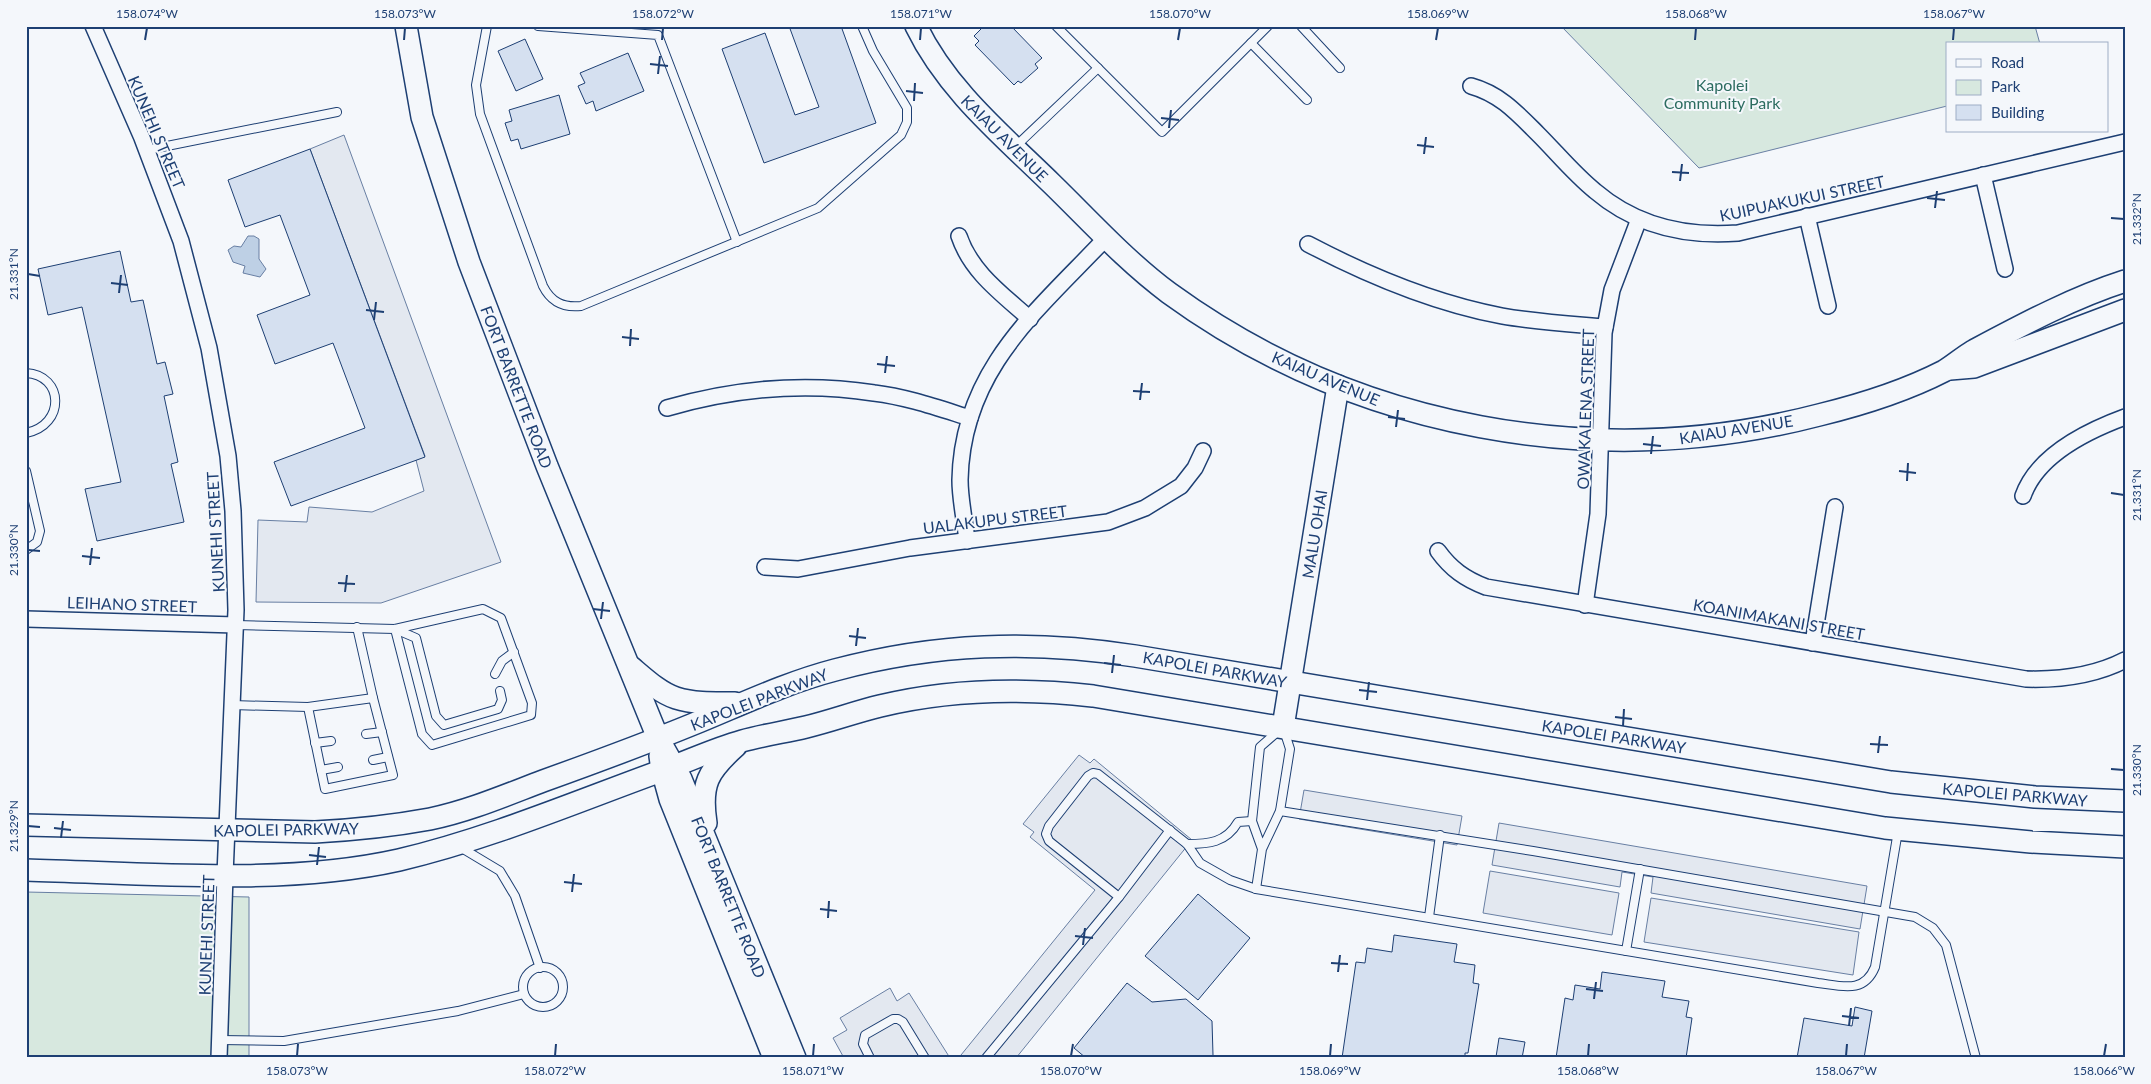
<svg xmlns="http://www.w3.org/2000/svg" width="2151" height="1084" viewBox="0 0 2151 1084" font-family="Lato,sans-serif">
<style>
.green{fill:#d7e8df;stroke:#687fa3}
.parking{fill:#e3e8f0;stroke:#687fa3}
.water{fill:#bed0e5;stroke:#687fa3}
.building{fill:#d5e0f0;stroke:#1d3f73}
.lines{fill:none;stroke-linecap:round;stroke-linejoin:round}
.lane-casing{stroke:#1d3f73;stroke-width:10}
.street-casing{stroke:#1d3f73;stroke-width:18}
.secondary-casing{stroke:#1d3f73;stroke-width:24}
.lane{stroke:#f4f7fb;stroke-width:8}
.street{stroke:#f4f7fb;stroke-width:15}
.secondary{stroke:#f4f7fb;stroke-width:21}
.ticks{fill:none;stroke:#1d3f73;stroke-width:2}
.labels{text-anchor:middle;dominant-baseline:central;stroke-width:4;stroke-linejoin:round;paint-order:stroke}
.park-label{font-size:16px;fill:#2c6c60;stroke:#f4f7fb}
.street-label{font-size:16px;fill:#1d3f73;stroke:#f4f7fb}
.neatline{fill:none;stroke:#1d3f73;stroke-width:2}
.ticks-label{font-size:12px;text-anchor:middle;fill:#1d3f73}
</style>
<rect width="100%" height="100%" fill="#f4f7fb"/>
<g class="green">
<path d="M1561 26H2035L2040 44H1947V106L1699 168Z"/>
<path d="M26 892 249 897V1058H26Z"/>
</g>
<g class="parking">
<path d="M344 135 501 562 381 603 256 602 258 520 307 522 309 507 372 512 424 491 416 460 425 456 310 149Z"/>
<path d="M1079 755 1090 763 1094 759 1192 840 1016 1058H965L961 1055 1095 890 1030 837 1034 832 1023 824Z"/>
<path d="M1304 790 1462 816 1457 845 1299 819Z"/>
<path d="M1499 823 1867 886 1860 929 1651 893 1653 877 1622 872 1620 887 1492 865Z"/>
<path d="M1490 871 1619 893 1612 935 1483 913Z"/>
<path d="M1651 898 1859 932 1853 975 1644 942Z"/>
<path d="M890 988 897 1001 909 993 950 1058H844L833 1038 847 1030 840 1018Z"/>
</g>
<path class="water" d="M248 236H254L259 239V259L266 269 260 277 243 273 245 266 233 262 228 250 234 246 241 247Z"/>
<g class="building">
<path d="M789 26H841L876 123 764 163 722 49 765 33 795 115 819 107Z"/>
<path d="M984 26H1011L1042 58 1035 64 1038 68 1021 83 1018 81 1014 85 975 45 979 41 974 36Z"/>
<path d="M525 39 543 79 516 91 498 51Z"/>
<path d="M628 53 644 91 596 111 593 101 586 104 578 86 585 83 580 73Z"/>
<path d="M559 95 570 134 521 149 518 139 511 141 505 123 512 121 509 110Z"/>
<path d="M310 149 425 457 291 506 274 462 365 428 333 343 275 364 257 315 310 295 280 215 245 227 228 180Z"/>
<path d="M120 251 131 302 143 300 157 364 165 362 173 394 164 396 178 462 171 464 184 522 97 541 85 489 121 482 82 307 48 315 38 269Z"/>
<path d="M1198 894 1250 938 1198 1000 1145 956Z"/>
<path d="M1394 935 1457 944 1454 962 1475 965 1473 983 1479 984 1468 1053H1465V1058H1342L1356 962 1365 963 1367 948 1392 952Z"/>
<path d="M1602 972 1665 981 1662 997 1689 1001 1686 1017 1692 1018 1686 1058H1556L1565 998 1573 1000 1575 985 1600 989Z"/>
<path d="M1127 983 1152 1002 1186 999 1212 1021 1213 1055 1211 1058H1086L1074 1048Z"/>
<path d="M1855 1007 1872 1011 1864 1058H1797L1804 1018 1852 1026Z"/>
<path d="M1499 1038 1525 1042 1522 1058 1496 1057Z"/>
</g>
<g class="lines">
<g class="lane-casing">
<g id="lane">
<path d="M487 26 476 85 480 114 543 286C551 302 563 308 581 306L818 208 901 135 907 122V108L873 51 862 26"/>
<path d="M538 26 658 35 737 242"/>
<path d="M1056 26 1162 132 1268 26"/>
<path d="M1301 26 1340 68"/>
<path d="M1251 43 1307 100"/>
<path d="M1016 146 1098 68"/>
<path d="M147 150 337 112"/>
<path d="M26 373C64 375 66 425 26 433"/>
<path d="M26 471 40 531 37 542 26 550"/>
<path d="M236 625 395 629 483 609 501 618 532 703 531 715 432 745 422 734 395 629"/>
<path d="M395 629 416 638 436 716 444 725 498 709 502 700 500 691"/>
<path d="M495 674 502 661 514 652"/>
<path d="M232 705 308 707 373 698 357 627"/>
<path d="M308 707 325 789 393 775 373 698"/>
<path d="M366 734 382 732"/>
<path d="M315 743 331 741"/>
<path d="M373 760 388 757"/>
<path d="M321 770 338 767"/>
<path d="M1280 811 1533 851 1915 917 1933 928 1946 945 1976 1058"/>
<path d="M1187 844C1208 844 1226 843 1238 822L1252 821"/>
<path d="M460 847 500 871 515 896 540 968"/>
<path d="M1256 889 1262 849 1280 811 1290 749 1283 727 1260 747 1252 821 1262 849"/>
<path d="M1119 897 1049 841 1046 834 1049 826 1088 776 1093 773 1098 774 1187 844 1200 863 1230 880 1256 889 1818 983C1842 986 1864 994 1875 967L1898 831"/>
<path d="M1429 917 1440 835"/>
<path d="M1626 951 1640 869"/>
<circle cx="543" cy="987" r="20"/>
<path d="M220 1040 284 1041 458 1011 524 994"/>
<path d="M870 1058 863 1044 865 1035 893 1019H898L903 1022 925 1058"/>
<path d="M986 1058 1119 897 1170 830"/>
</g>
</g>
<g class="street-casing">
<g id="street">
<path d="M93 26 142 138 181 241 209 348 228 456 233 511 236 610 225 875 219 1058"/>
<path d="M1471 86C1500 94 1517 113 1538 134 1557 153 1574 174 1595 191 1636 226 1686 237 1738 233L2125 142"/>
<path d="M1983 175 2005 269"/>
<path d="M1807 216 1828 306"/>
<path d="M959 236C971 272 1002 294 1030 319"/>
<path d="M1308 244C1369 276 1433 303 1502 316 1536 322 1570 324 1605 327"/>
<path d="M667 408C736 388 804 382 874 393 907 397 938 408 970 418"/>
<path d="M2023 496C2037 456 2087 431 2125 417"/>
<path d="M967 541C965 521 960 500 960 480 962 370 1037 311 1106 238"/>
<path d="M1438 551C1451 569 1465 579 1486 587L2026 679C2060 680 2094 676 2125 660"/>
<path d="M765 567 798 569 910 548 1108 522 1145 508 1181 486 1195 468 1203 451"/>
<path d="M1585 605 1598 514 1604 333 1612 290 1639 219"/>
<path d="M26 619 236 625"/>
<path d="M1813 643 1835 507"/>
</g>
</g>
<g class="secondary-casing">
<g id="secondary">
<path d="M406 26 422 117 469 262 547 466 658 738 681 779 795 1058"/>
<path d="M916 26C947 90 1002 135 1052 184 1090 221 1126 261 1169 293 1356 429 1596 473 1819 415 1860 405 1907 390 1944 371 1954 365 1963 357 1973 351 2022 325 2072 298 2125 281"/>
<path d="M1950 369 1974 367 2125 310"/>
<path d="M631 667C644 678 660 693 676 698 695 704 716 703 735 703"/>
<path d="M1283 727 1338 386"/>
<path d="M660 756 662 770 670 799 774 1058"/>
<path d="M706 823C700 784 708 771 736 746"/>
<path d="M26 825 315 832C353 830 392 826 430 819 469 811 506 795 543 781 593 763 642 745 691 725 738 706 785 683 835 670 936 643 1032 640 1135 656L1891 782 2035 797 2125 801"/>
<path d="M26 870C145 873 283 886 399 860 492 838 580 800 669 768 693 759 717 748 742 741 763 735 785 732 806 727 831 721 855 712 880 706 950 689 1022 688 1093 696L1885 828 2031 842 2125 847"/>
</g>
</g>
<use href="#lane" class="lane"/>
<use href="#street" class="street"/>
<use href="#secondary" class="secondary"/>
</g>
<path class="ticks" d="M145 40 147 28M404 40 405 28M662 40 663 28M920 40 921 28M1178 40 1180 28M1436 40 1438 28M1695 40 1696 28M1953 40 1954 28M650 64 668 66M658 74 660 56M906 91 923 93M914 101 915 83M1161 118 1179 120M1169 128 1171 110M1417 145 1434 147M1424 154 1426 137M1672 172 1689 173M1680 181 1682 164M1927 198 1945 200M1935 208 1937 191M2111 218 2124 219M28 274 40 276M111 283 128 285M119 293 121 275M366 310 384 312M374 320 376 302M622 337 639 339M630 346 631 329M877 364 895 366M885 373 887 356M1133 391 1150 392M1140 400 1142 383M1388 417 1405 419M1396 427 1398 410M1643 444 1661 446M1651 454 1653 436M1899 471 1916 473M1907 481 1908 463M2111 493 2124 495M28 550 40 551M82 556 100 558M90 565 92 548M338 583 355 584M345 592 347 575M593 609 610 611M601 619 603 602M849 636 866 638M856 646 858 628M1104 663 1121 665M1112 673 1114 655M1359 690 1377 692M1367 700 1369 682M1615 717 1632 719M1623 726 1624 709M1870 744 1888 745M1878 753 1880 736M2111 769 2124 770M28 826 40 827M54 828 71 830M61 838 63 821M309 855 326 857M317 865 319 847M564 882 582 884M572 892 574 874M820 909 837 911M828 918 829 901M1075 936 1093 938M1083 945 1085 928M1331 963 1348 964M1338 972 1340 955M1586 989 1603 991M1594 999 1596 982M1842 1016 1859 1018M1849 1026 1851 1008M297 1056 298 1044M555 1056 556 1044M813 1056 814 1044M1071 1056 1073 1044M1330 1056 1331 1044M1588 1056 1589 1044M1846 1056 1847 1044M2104 1056 2106 1044"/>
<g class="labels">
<g class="park-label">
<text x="1722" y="84">Kapolei<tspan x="1722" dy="18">Community Park</tspan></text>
</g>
<g class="street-label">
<text transform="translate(157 132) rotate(67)">KUNEHI STREET</text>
<text transform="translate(1005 138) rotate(45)">KAIAU AVENUE</text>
<text transform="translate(1802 198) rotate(-12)">KUIPUAKUKUI STREET</text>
<text transform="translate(1326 378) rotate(23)">KAIAU AVENUE</text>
<text transform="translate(517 387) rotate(69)">FORT BARRETTE ROAD</text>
<text transform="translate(1585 409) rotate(-88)">OWAKALENA STREET</text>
<text transform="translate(1736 429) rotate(-9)">KAIAU AVENUE</text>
<text transform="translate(995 519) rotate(-7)">UALAKUPU STREET</text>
<text transform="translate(215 532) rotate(-93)">KUNEHI STREET</text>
<text transform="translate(1314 534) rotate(-81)">MALU OHAI</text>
<text transform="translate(132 604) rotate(2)">LEIHANO STREET</text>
<text transform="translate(1779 619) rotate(10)">KOANIMAKANI STREET</text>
<text transform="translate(1215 669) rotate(10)">KAPOLEI PARKWAY</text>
<text transform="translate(759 699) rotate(-21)">KAPOLEI PARKWAY</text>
<text transform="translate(1614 736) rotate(9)">KAPOLEI PARKWAY</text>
<text transform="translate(2015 794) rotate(5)">KAPOLEI PARKWAY</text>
<text transform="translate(286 829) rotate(-1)">KAPOLEI PARKWAY</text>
<text transform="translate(729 897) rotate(68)">FORT BARRETTE ROAD</text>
<text transform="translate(206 935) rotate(-88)">KUNEHI STREET</text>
</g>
</g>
<rect width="2151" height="1084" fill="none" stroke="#f4f7fb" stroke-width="55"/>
<rect x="1946" y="42" width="162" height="90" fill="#f4f7fb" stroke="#9eadc5"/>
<rect x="1956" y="59" width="25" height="8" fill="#f4f7fb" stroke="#9eadc5"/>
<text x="1991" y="68" font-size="15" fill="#1d3f73">Road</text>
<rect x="1956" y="80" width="25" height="15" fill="#d7e8df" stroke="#9eadc5"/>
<text x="1991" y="92" font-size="15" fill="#1d3f73">Park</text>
<rect x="1956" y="105" width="25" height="15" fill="#d5e0f0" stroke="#9eadc5"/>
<text x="1991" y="118" font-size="15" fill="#1d3f73">Building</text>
<rect x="28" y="28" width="2096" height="1028" class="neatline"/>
<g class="ticks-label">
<text x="147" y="18">158.074°W</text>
<text x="405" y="18">158.073°W</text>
<text x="663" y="18">158.072°W</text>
<text x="921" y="18">158.071°W</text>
<text x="1180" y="18">158.070°W</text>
<text x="1438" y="18">158.069°W</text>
<text x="1696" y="18">158.068°W</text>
<text x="1954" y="18">158.067°W</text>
<text transform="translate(2137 219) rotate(-90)" y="4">21.332°N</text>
<text transform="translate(14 274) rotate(-90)" y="4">21.331°N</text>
<text transform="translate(2137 495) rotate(-90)" y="4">21.331°N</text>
<text transform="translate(14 550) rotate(-90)" y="4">21.330°N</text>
<text transform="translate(2137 770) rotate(-90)" y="4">21.330°N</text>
<text transform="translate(14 826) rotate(-90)" y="4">21.329°N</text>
<text x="297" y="1075">158.073°W</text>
<text x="555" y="1075">158.072°W</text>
<text x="813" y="1075">158.071°W</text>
<text x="1071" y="1075">158.070°W</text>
<text x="1330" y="1075">158.069°W</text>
<text x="1588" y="1075">158.068°W</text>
<text x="1846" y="1075">158.067°W</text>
<text x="2104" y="1075">158.066°W</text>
</g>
</svg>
